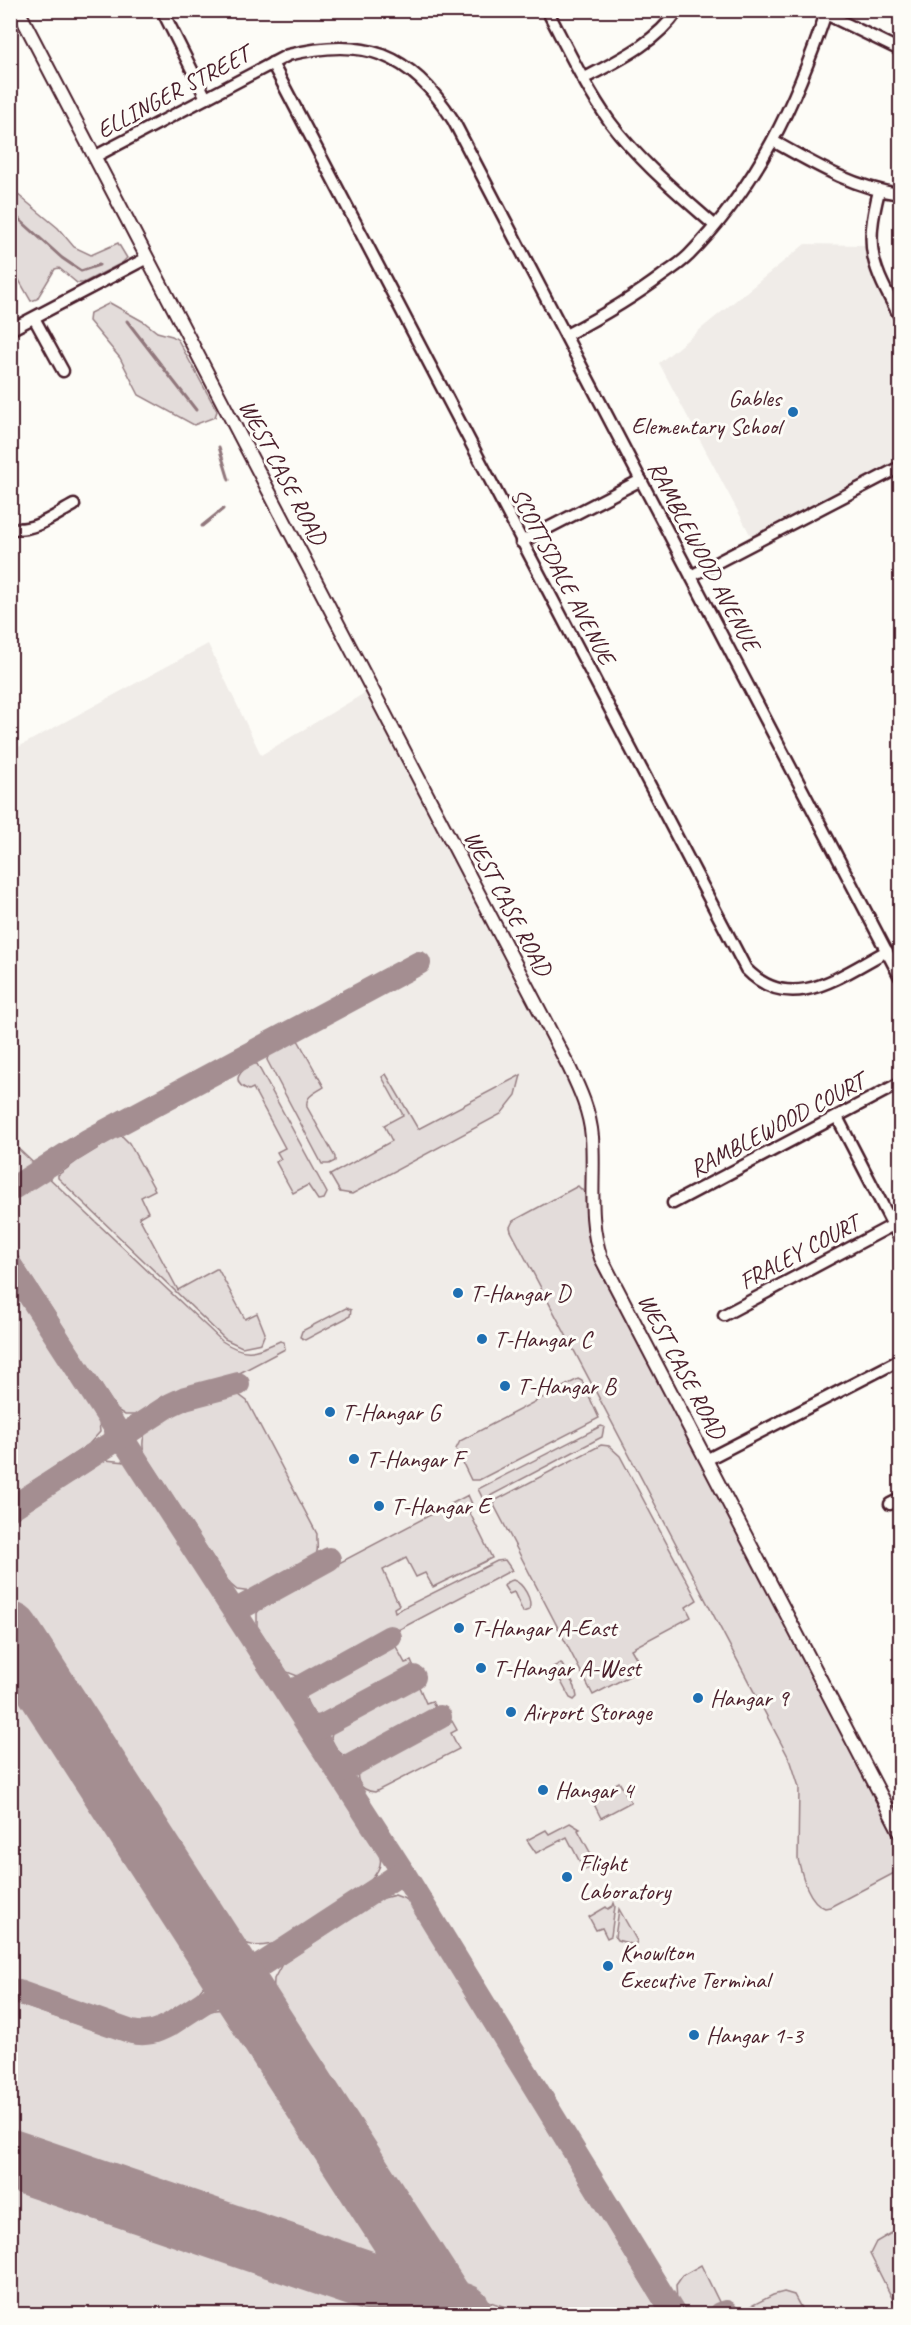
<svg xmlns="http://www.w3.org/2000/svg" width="911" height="2325" viewBox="0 0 911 2325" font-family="Caveat,sans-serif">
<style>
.built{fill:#f0ece8}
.green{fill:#e3dcda;stroke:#967e82;stroke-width:1.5}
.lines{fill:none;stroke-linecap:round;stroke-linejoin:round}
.stream{stroke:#91777b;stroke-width:3}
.taxiway{stroke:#a48e91;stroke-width:24}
.runway{stroke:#a48e91;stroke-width:60}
.minor-casing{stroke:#4a1f2b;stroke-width:15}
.major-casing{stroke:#4a1f2b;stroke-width:16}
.minor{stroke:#fdfcf7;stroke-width:10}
.major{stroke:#fdfcf7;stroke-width:12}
.poi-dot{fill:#1f6fb2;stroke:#fdfcf7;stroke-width:2}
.labels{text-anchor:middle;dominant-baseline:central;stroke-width:6;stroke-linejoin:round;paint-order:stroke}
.street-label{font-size:24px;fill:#4a1f2b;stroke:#fdfcf7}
.poi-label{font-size:24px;fill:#4a1f2b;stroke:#fdfcf7;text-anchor:start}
</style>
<rect width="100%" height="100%" fill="#fdfcf7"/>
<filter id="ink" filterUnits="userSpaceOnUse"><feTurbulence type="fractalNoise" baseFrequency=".0167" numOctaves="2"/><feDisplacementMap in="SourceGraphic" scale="12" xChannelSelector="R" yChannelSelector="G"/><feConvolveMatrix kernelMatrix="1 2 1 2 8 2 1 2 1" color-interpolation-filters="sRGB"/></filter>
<g filter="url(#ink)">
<g class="built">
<path d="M805 244 865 245 878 288 900 330V461L752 538 659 363Z"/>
<path d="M208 644 261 755 368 691 574 1087 586 1129 585 1193 588 1235 600 1272 900 1842V2314H11V751Z"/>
</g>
<g class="green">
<path d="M11 189 58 228 74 247 91 255 118 243 127 258 122 263 83 283H77L59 268 55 269 37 299 31 301 11 266Z"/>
<path d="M110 303 144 322 157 332 172 336 178 340 217 411 215 417 194 425 139 395 120 358 89 321 90 313Z"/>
<path d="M298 1040 324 1087C315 1093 305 1096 307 1107L335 1157V1161L329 1164H322L267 1060 268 1056Z"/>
<path d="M253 1064H257L327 1193 324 1199 318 1200 308 1185 293 1193 276 1162 281 1159 277 1152 285 1148 253 1088 249 1090C229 1082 240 1070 253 1064Z"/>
<path d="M386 1074 418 1129 521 1075 516 1095 501 1114 352 1194 340 1192 330 1175 392 1141 384 1125 403 1115 382 1077Z"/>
<path d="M122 1136 129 1143 155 1190 141 1197 148 1212 139 1217 178 1290 216 1269H218L245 1319 257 1313 265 1333 261 1343 242 1347 225 1339 58 1178V1175L80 1159 116 1137Z"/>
<path d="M10 1141 222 1341C246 1357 255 1352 280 1341L284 1342 285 1349 234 1376 170 1395 138 1415H125L117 1410 11 1246Z"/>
<path d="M578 1186 585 1193 588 1235 600 1272 900 1840V1870L830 1907 825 1908C808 1902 802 1875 798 1859L799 1787 791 1762 511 1231 510 1227 513 1221Z"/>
<path d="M10 1285 99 1421 100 1432 89 1444 11 1496Z"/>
<path d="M346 1308 351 1310 350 1316 305 1340 300 1337 302 1331Z"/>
<path d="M578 1379 582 1381 599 1418 479 1480H471L456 1449 460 1441Z"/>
<path d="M231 1393 239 1395 247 1401 317 1534C316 1544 321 1552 311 1561L252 1592 237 1590 230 1584 144 1452C133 1413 204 1400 231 1393Z"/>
<path d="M601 1426 604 1427 602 1437 598 1439 490 1496 483 1499 478 1489Z"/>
<path d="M601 1445 609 1446 620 1456 697 1600 686 1607 691 1617 631 1649 638 1661 635 1673 593 1695 494 1505 496 1500Z"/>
<path d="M105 1460 126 1462 368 1835C380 1855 388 1861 370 1881L278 1942C259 1949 248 1946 230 1936L11 1596V1520Z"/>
<path d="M468 1495 472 1504 467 1507 492 1558 433 1587 425 1573 416 1577 406 1558 383 1570 399 1605 394 1608 395 1612 497 1561 505 1560 512 1570 311 1676 300 1677 287 1672 257 1626V1613L265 1602Z"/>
<path d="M513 1580C523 1583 533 1600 529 1610L523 1612 514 1592 509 1594 504 1586 507 1582Z"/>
<path d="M393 1641 405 1663 411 1661 414 1668 413 1672 327 1717 315 1715C308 1705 301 1696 311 1685Z"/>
<path d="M561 1663 575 1687 577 1697 574 1700 570 1698 553 1667Z"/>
<path d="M10 1676 205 1972 206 1983 195 1996 155 2021 146 2023 134 2022 11 1979Z"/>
<path d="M416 1680 426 1703 432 1701 437 1712 355 1757C341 1759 336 1749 331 1738L333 1726Z"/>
<path d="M446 1719 452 1721 457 1730 451 1733 459 1749 375 1792C359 1791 352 1776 363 1764Z"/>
<path d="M619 1782 631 1802 601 1818 591 1798Z"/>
<path d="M570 1823 580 1829 578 1830 597 1865 584 1870 567 1837 536 1853 527 1840 546 1830 549 1834Z"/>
<path d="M395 1895 408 1900 661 2314H527L469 2295 457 2285 273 2002 274 1979 282 1964 380 1899Z"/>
<path d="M614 1903 615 1906 611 1936 607 1938 602 1928 596 1930 589 1917 606 1907 608 1909 613 1906Z"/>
<path d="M619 1909 637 1941 635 1945 617 1940 615 1937Z"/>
<path d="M18 2004 133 2043C178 2049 194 2003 230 2010L389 2254 376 2263 11 2138V2007Z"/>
<path d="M10 2182H11L404 2314H11Z"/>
<path d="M900 2228V2252L893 2256 900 2270V2314L870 2254 876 2242Z"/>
<path d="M701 2265 721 2306 705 2314H690L677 2302 676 2285 683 2275Z"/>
<path d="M784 2292 794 2295 804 2314H735L773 2295Z"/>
</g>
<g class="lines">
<g class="stream">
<path d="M10 211 62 258 81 271 99 265"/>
<path d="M127 321 196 410"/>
<path d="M219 447 229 480"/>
<path d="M202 526 223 509"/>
</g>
<g class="taxiway">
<path d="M10 1190 87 1141 419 963"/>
<path d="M10 1265 403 1872 674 2314"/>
<path d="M10 1509 170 1405 185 1398 238 1384"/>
<path d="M235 1611 329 1559"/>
<path d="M289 1693 390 1637"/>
<path d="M313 1731 414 1677"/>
<path d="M339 1772 440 1717"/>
<path d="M10 1989 132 2032C146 2035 156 2032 169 2025L403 1872"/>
<path d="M720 2314 726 2312"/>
</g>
<g class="runway">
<path d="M10 1632 451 2314"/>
<path d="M10 2159 462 2313"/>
</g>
<g class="minor-casing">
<g id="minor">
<path d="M162 10 206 98"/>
<path d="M547 10C567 48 585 87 610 122 639 161 678 193 714 225"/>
<path d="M826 14 900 50"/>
<path d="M272 63 746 969C791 1016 841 975 887 951"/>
<path d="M583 79C617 61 656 43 678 10"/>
<path d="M773 141C814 164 854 188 900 194"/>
<path d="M94 157 288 55C364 36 411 53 453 120L900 977"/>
<path d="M879 191C864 249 872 266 900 317"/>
<path d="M34 318 63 371"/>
<path d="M10 330 147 258"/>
<path d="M566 335C600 317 633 298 663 275 672 269 681 263 689 255 758 185 796 103 827 10"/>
<path d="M10 528C33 533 55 515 74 505"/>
<path d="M521 542 641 480"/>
<path d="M691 576 900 467"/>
<path d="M837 1117 900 1239"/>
<path d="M673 1203 900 1083"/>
<path d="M724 1315 893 1225"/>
<path d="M708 1459 900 1360"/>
<path d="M890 1504 900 1499"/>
</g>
</g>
<g class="major-casing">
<path id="major" d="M18 10 569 1067C580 1090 590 1112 592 1137 595 1179 587 1217 601 1258L900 1832"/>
</g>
<use href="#minor" class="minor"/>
<use href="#major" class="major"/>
</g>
</g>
<g class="poi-dot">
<circle cx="793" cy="412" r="6"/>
<circle cx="458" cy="1293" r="6"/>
<circle cx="482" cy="1339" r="6"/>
<circle cx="505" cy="1386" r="6"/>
<circle cx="330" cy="1412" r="6"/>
<circle cx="354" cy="1459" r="6"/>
<circle cx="379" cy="1506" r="6"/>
<circle cx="459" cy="1628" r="6"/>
<circle cx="481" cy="1668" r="6"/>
<circle cx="698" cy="1698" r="6"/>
<circle cx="511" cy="1712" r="6"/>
<circle cx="543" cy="1790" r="6"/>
<circle cx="567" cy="1877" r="6"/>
<circle cx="608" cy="1966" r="6"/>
<circle cx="694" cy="2035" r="6"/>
</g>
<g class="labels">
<g class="street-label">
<text transform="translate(173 92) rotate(-28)">ELLINGER STREET</text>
<text transform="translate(283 472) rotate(62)">WEST CASE ROAD</text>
<text transform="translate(704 556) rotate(62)">RAMBLEWOOD AVENUE</text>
<text transform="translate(563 576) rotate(62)">SCOTTSDALE AVENUE</text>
<text transform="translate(508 903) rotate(62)">WEST CASE ROAD</text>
<text transform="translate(777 1125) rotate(-28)">RAMBLEWOOD COURT</text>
<text transform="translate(799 1252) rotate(-28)">FRALEY COURT</text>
<text transform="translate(682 1366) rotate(62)">WEST CASE ROAD</text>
</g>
<g class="poi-label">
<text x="781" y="398" text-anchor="end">Gables<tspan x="781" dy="28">Elementary School</tspan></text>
<text x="470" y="1293">T-Hangar D</text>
<text x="494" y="1339">T-Hangar C</text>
<text x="517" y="1386">T-Hangar B</text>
<text x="342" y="1412">T-Hangar G</text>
<text x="366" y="1459">T-Hangar F</text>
<text x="391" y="1506">T-Hangar E</text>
<text x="471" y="1628">T-Hangar A-East</text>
<text x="493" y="1668">T-Hangar A-West</text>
<text x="710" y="1698">Hangar 9</text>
<text x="523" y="1712">Airport Storage</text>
<text x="555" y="1790">Hangar 4</text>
<text x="579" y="1863">Flight<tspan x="579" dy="28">Laboratory</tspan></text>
<text x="620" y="1952">Knowlton<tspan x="620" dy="28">Executive Terminal</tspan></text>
<text x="706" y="2035">Hangar 1-3</text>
</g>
</g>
<rect width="911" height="2325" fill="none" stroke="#fdfcf7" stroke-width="36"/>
<rect x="18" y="18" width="875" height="2289" fill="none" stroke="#4a1f2b" stroke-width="2" filter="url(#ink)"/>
</svg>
